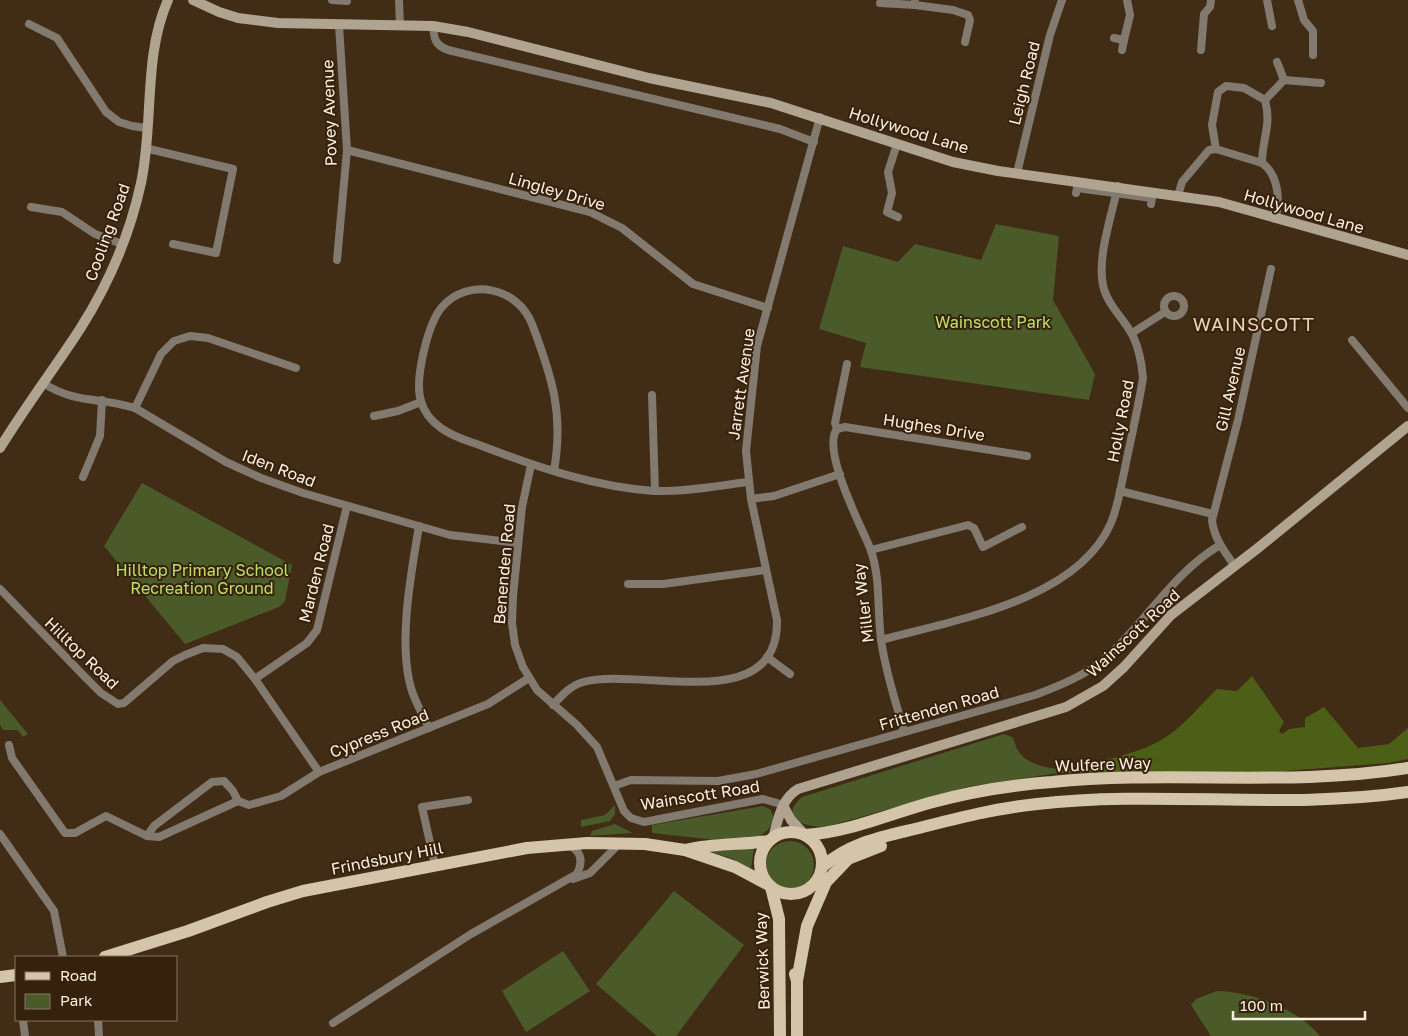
<svg xmlns="http://www.w3.org/2000/svg" width="1408" height="1036" viewBox="0 0 1408 1036" font-family="'Golos Text',sans-serif">
<style>
.green{fill:#4b5a29}
.forest{fill:#4b5f17}
.lines{fill:none;stroke-linecap:round;stroke-linejoin:round}
.street{stroke:#827a6e;stroke-width:8}
.secondary{stroke:#b0a490;stroke-width:10}
.primary{stroke:#d4c4aa;stroke-width:12}
.labels{text-anchor:middle;dominant-baseline:central;stroke-width:4;stroke-linejoin:round;paint-order:stroke}
.street-label{font-size:16px;fill:#fdf0e2;stroke:#36220c}
.park-label{font-size:16px;fill:#bce169;stroke:#36220c}
.quarter-label{font-size:19px;letter-spacing:1px;fill:#ebd1b7;stroke:#36220c}
</style>
<rect width="100%" height="100%" fill="#412c16"/>
<g class="green">
<path d="M996 224 1059 236 1053 300 1095 374 1089 400 860 367 866 343 819 329 843 246 898 262 915 244 981 260Z"/>
<path d="M142 483 292 565 285 601 279 607 185 644 104 546Z"/>
<path d="M0 700 28 734 23 737 18 730H3L0 725Z"/>
<path d="M1004 734 1012 737C1015 741 1015 745 1017 749 1025 763 1042 767 1057 769L1058 773 971 786 825 827C806 827 777 819 802 797Z"/>
<path d="M615 805V814L610 821 581 827V820L605 815Z"/>
<path d="M763 806 771 810 774 819 768 830 756 839 716 840 652 833V825Z"/>
<path d="M615 824 633 833 590 836 592 831Z"/>
<circle cx="790" cy="865" r="24"/>
<path d="M754 848 751 869 733 859 708 851Z"/>
<path d="M674 891 744 945 676 1036H657L596 984Z"/>
<path d="M563 951 590 991 526 1032 502 991Z"/>
<path d="M1217 991C1252 992 1297 1008 1320 1036H1211L1191 1005 1196 999Z"/>
</g>
<path class="forest" d="M1252 676 1284 722 1279 731 1282 734 1289 729 1305 727V718L1324 707 1358 748 1389 744 1408 728V759L1388 763 1272 772 1058 773 1057 769C1096 761 1140 757 1173 732 1189 720 1202 703 1217 689L1237 691Z"/>
<g class="lines">
<g class="street">
<path d="M332 0 347 1"/>
<path d="M399 0 400 25"/>
<path d="M1267 0 1272 26"/>
<path d="M1298 0 1304 20 1313 31V55"/>
<path d="M880 3 915 5V2"/>
<path d="M915 5 953 10 968 15 970 20 965 42"/>
<path d="M29 24 57 38 106 112 119 122 132 126 147 128"/>
<path d="M433 26C434 39 435 45 448 50L780 129 814 142"/>
<path d="M1114 38 1124 40 1130 15 1127 0"/>
<path d="M1122 50 1124 40"/>
<path d="M1201 50 1204 14 1210 7 1211 0"/>
<path d="M1277 62 1284 80"/>
<path d="M1265 100 1284 80 1321 83"/>
<path d="M897 144 888 172 892 193 887 212 898 217"/>
<path d="M145 148 233 169 216 253 173 244"/>
<path d="M1216 149 1262 163"/>
<path d="M347 150 590 212 622 228 693 284 768 308"/>
<path d="M1017 173 1050 35 1062 0"/>
<path d="M1076 193 1077 188 1152 198 1151 204"/>
<path d="M1178 196 1182 182 1209 150 1216 149 1212 125 1218 92 1226 86 1244 88 1265 100C1272 126 1262 138 1262 163 1278 174 1281 201 1275 219"/>
<path d="M31 207 62 212 95 234 122 244"/>
<path d="M337 260 347 150 339 25"/>
<circle cx="1174" cy="306" r="10"/>
<path d="M1132 333 1165 312"/>
<path d="M1352 340 1408 408"/>
<path d="M847 364 835 423 837 429C821 450 861 526 870 548 881 577 877 610 881 639 885 671 896 702 904 732"/>
<path d="M43 383C75 404 101 397 135 408L226 462 261 478 303 493 450 535 518 543"/>
<path d="M652 395 655 491"/>
<path d="M135 408 161 354 174 341 190 336 208 338 296 368"/>
<path d="M374 416 398 411 421 402"/>
<path d="M837 429 845 427 1027 456"/>
<path d="M531 465 522 507 513 596 512 623 515 645 523 667 537 690 577 725 597 747 624 811 631 818 644 822 763 799 784 805"/>
<path d="M554 471C564 413 552 377 532 324 518 287 468 277 442 307 428 323 414 380 421 401 424 412 431 421 441 428 453 437 468 441 482 446 536 467 596 487 654 491 685 492 717 486 748 482"/>
<path d="M83 477 100 436 102 400"/>
<path d="M1120 491 1213 514"/>
<path d="M751 499 774 496 840 474"/>
<path d="M419 526C411 574 398 642 411 688 415 702 423 715 429 728"/>
<path d="M871 550 968 525 974 528 983 547 1022 527"/>
<path d="M1234 565C1224 551 1214 538 1212 520L1238 420 1271 269"/>
<path d="M628 584H663L766 570"/>
<path d="M0 589 84 676 101 693 118 704 124 703 173 661 185 655 203 648 223 649 237 657 255 679 319 772"/>
<path d="M881 640C954 620 1077 601 1111 523 1118 506 1121 486 1125 468 1131 438 1138 409 1143 378 1142 364 1138 343 1130 331 1121 316 1106 302 1103 285 1097 257 1112 214 1118 186"/>
<path d="M767 657 790 674"/>
<path d="M255 679 307 643 317 630 347 506"/>
<path d="M553 705C562 695 570 686 583 682 640 666 779 718 777 620L751 499 746 451 757 346 820 117"/>
<path d="M9 745 12 758 65 833H75L106 816 147 836 159 837 238 801 249 805 281 796 319 772 488 704 529 678"/>
<path d="M614 786 631 780 718 781 756 774 1035 695C1059 686 1086 675 1106 658 1146 622 1173 573 1220 545"/>
<path d="M0 834 54 911 63 957"/>
<path d="M147 836 154 826 212 782 224 781 233 791 238 801"/>
<path d="M435 865 422 807 468 800"/>
<path d="M573 879 590 873 620 843"/>
<path d="M23 1020 25 1036"/>
<path d="M98 1020 99 1036"/>
<path d="M333 1023 471 934 577 874C583 862 582 852 570 846"/>
</g>
<g class="secondary">
<path d="M193 0 219 12 238 18 278 23 433 26 468 32 649 78 771 103 953 162 998 171 1219 202 1408 255"/>
<path d="M0 448C25 407 54 369 80 329 108 285 130 234 141 183 154 123 143 56 168 0"/>
<path d="M784 807 791 820 805 835"/>
<path d="M773 838C778 820 781 799 798 789L1066 707 1103 686 1124 667 1171 615 1258 548 1408 426"/>
</g>
<g class="primary">
<circle cx="791" cy="863" r="31"/>
<path d="M805 835C848 832 887 815 929 803 969 792 1011 785 1052 782 1171 770 1290 787 1408 768"/>
<path d="M685 850C713 843 741 845 769 841"/>
<path d="M822 867C851 842 882 837 919 828 958 818 997 808 1037 804 1161 790 1285 810 1408 792"/>
<path d="M771 887 779 919 780 1036"/>
<path d="M105 957 188 931 267 902 303 891 527 848 587 843 645 844 685 850 735 867 769 885"/>
<path d="M795 974 797 981V1036"/>
<path d="M0 977 16 975"/>
<path d="M797 981 807 926 826 882 848 859 881 846"/>
</g>
</g>
<g class="labels">
<g class="street-label">
<text transform="translate(1024 83) rotate(-76)">Leigh Road</text>
<text transform="translate(329 113) rotate(-92)">Povey Avenue</text>
<text transform="translate(909 130) rotate(17)">Hollywood Lane</text>
<text transform="translate(557 191) rotate(16)">Lingley Drive</text>
<text transform="translate(1304 211) rotate(16)">Hollywood Lane</text>
<text transform="translate(107 232) rotate(-70)">Cooling Road</text>
<text transform="translate(741 384) rotate(-82)">Jarrett Avenue</text>
<text transform="translate(1230 389) rotate(-77)">Gill Avenue</text>
<text transform="translate(1120 421) rotate(-79)">Holly Road</text>
<text transform="translate(934 427) rotate(9)">Hughes Drive</text>
<text transform="translate(279 468) rotate(21)">Iden Road</text>
<text transform="translate(504 564) rotate(-85)">Benenden Road</text>
<text transform="translate(316 573) rotate(-76)">Marden Road</text>
<text transform="translate(863 603) rotate(-97)">Miller Way</text>
<text transform="translate(1133 633) rotate(-43)">Wainscott Road</text>
<text transform="translate(82 653) rotate(44)">Hilltop Road</text>
<text transform="translate(939 708) rotate(-16)">Frittenden Road</text>
<text transform="translate(379 733) rotate(-22)">Cypress Road</text>
<text transform="translate(1103 764) rotate(-2)">Wulfere Way</text>
<text transform="translate(700 795) rotate(-9)">Wainscott Road</text>
<text transform="translate(387 858) rotate(-11)">Frindsbury Hill</text>
<text transform="translate(762 961) rotate(-92)">Berwick Way</text>
</g>
<g class="park-label">
<text x="993" y="322">Wainscott Park</text>
<text x="202" y="570">Hilltop Primary School<tspan x="202" dy="18">Recreation Ground</tspan></text>
</g>
<g class="quarter-label">
<text x="1254" y="323">WAINSCOTT</text>
</g>
</g>
<rect x="15" y="956" width="162" height="65" fill="#36220c" stroke="#867462"/>
<rect x="25" y="972" width="25" height="8" fill="#d4c4aa" stroke="#867462"/>
<text x="60" y="981" font-size="15" fill="#fdf0e2">Road</text>
<rect x="25" y="994" width="25" height="15" fill="#4b5a29" stroke="#867462"/>
<text x="60" y="1006" font-size="15" fill="#fdf0e2">Park</text>
<path d="M1233 1011v8h132v-8" fill="none" stroke="#fdf0e2" stroke-width="2.5"/>
<text x="1240" y="1011" font-size="15" fill="#fdf0e2" stroke="#36220c" stroke-width="4" paint-order="stroke">100 m</text>
</svg>
